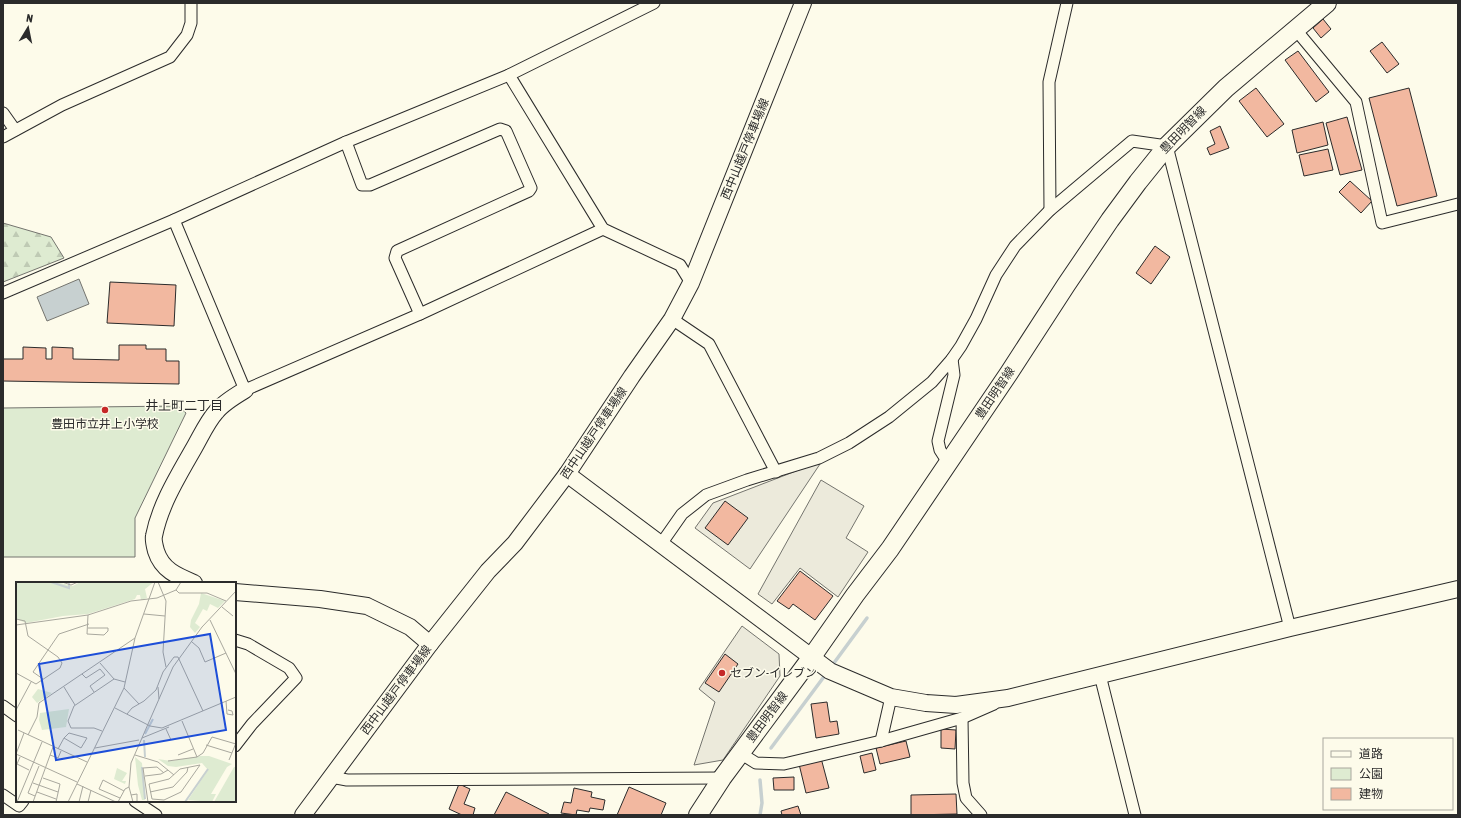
<svg xmlns="http://www.w3.org/2000/svg" width="1461" height="818" viewBox="0 0 1461 818" font-family="'Asap Condensed','Noto Sans JP',sans-serif">
<style>
.green{fill:#deebd1;stroke:#74746e}
.forest{fill:url(#forest-firs);stroke:#74746e}
.parking{fill:#eceadb;stroke:#74746e}
.water{fill:#c7d0d0;stroke:#74746e}
.lines{fill:none;stroke-linecap:round;stroke-linejoin:round}
.stream{stroke:#c7d0d0;stroke-width:3.5}
.building{fill:#f2b8a0;stroke:#2b2b2b}
.street-casing{stroke:#2b2b2b;stroke-width:13}
.secondary-casing{stroke:#2b2b2b;stroke-width:18}
.primary-casing{stroke:#2b2b2b;stroke-width:20}
.street{stroke:#fdfbea;stroke-width:11}
.secondary{stroke:#fdfbea;stroke-width:16}
.primary{stroke:#fdfbea;stroke-width:18}
.poi-dot{fill:#c62828;stroke:#fdfbea;stroke-width:1.5}
.labels{text-anchor:middle;dominant-baseline:central;stroke-width:3;stroke-linejoin:round;paint-order:stroke}
.street-label{font-size:12px;fill:#2b2b2b;stroke:#fdfbea}
.poi-label{font-size:12px;fill:#2b2b2b;stroke:#fdfbea}
.neighbourhood-label{font-size:13px;fill:#2b2b2b;stroke:#fdfbea}
.inset-river{fill:none;stroke:#c7d0d0;stroke-width:2}
.inset-road{fill:none;stroke:#a9a89e;stroke-width:1}
.view{fill:#1d4ed8;fill-opacity:0.15;stroke:#1d4ed8;stroke-width:2}
.inset-edge{fill:none;stroke:#2b2b2b;stroke-width:2}
</style>
<defs>
<pattern id="forest-firs" width="22" height="20" patternUnits="userSpaceOnUse"><rect width="22" height="20" fill="#deebd1"/><path d="M5 1l3.5 6h-7zM16 11l3.5 6h-7z" fill="#bfcab4"/></pattern>
</defs>
<rect width="100%" height="100%" fill="#fdfbea"/>
<path class="green" d="M178 406 186 413 135 518V557H3V408Z"/>
<path class="forest" d="M3 223 51 237 64 258 3 282Z"/>
<g class="parking">
<path d="M822 461 750 569 695 528 713 503Z"/>
<path d="M821 480 864 506 846 538 868 552 838 597 800 568 772 604 758 594Z"/>
<path d="M742 626 779 654 780 676 723 760 694 765 715 702 699 689Z"/>
</g>
<path class="water" d="M79 279 89 304 47 321 37 297Z"/>
<g class="lines">
<g class="stream">
<path d="M831 667 867 618"/>
<path d="M771 748 826 674"/>
<path d="M760 815 762 803 760 780"/>
</g>
</g>
<g class="building">
<path d="M1323 19 1331 29 1321 38 1313 28Z"/>
<path d="M1382 42 1399 64 1387 73 1370 51Z"/>
<path d="M1298 51 1329 92 1316 102 1285 60Z"/>
<path d="M1256 88 1284 124 1267 137 1239 101Z"/>
<path d="M1409 88 1437 196 1397 206 1369 98Z"/>
<path d="M1347 117 1362 170 1340 175 1326 123Z"/>
<path d="M1323 122 1328 145 1297 153 1292 130Z"/>
<path d="M1220 126 1229 148 1210 155 1207 148 1215 144 1210 131Z"/>
<path d="M1328 149 1333 170 1304 176 1299 155Z"/>
<path d="M1350 181 1372 201 1361 213 1339 192Z"/>
<path d="M1155 246 1170 257 1151 284 1136 273Z"/>
<path d="M110 282 176 285 174 326 107 323Z"/>
<path d="M119 345H146V349H166V361H179V384L3 381V359H23V347L46 348V359H52V347L73 348V359L119 360Z"/>
<path d="M725 501 748 518 728 545 705 528Z"/>
<path d="M800 571 833 596 815 620 793 604 789 609 777 601Z"/>
<path d="M725 654 738 664 719 692 705 683Z"/>
<path d="M827 702 830 722 837 721 839 734 816 738 811 704Z"/>
<path d="M941 729 956 730 955 749 941 748Z"/>
<path d="M906 741 910 757 880 764 876 748Z"/>
<path d="M872 753 876 770 864 773 860 756Z"/>
<path d="M821 758 829 788 806 793 799 764Z"/>
<path d="M794 777V790H774L773 778Z"/>
<path d="M459 784 470 789 464 804 475 808 473 815H462L449 809Z"/>
<path d="M629 787 666 803 661 815H617Z"/>
<path d="M574 788 592 792 591 797 605 800 603 810 590 808 589 812 577 810 576 815 561 813 564 802 571 803Z"/>
<path d="M506 792 549 814 548 815H494Z"/>
<path d="M956 794 957 814 911 815V795Z"/>
<path d="M798 806 801 815H782L781 811Z"/>
</g>
<g class="lines">
<g class="street-casing">
<g id="street">
<path d="M1296 30 1356 102 1382 223 1458 204"/>
<path d="M509 75 603 229 680 265 691 283"/>
<path d="M3 113 15 130"/>
<path d="M3 137 62 105 170 57 187 35 191 23V3"/>
<path d="M346 142 362 185H370L500 129 506 131 531 188 529 191 397 251 395 258 420 314"/>
<path d="M1050 210 1049 82 1067 3"/>
<path d="M174 220 245 390 420 314 603 229"/>
<path d="M3 293 174 220 346 142 509 75 654 3"/>
<path d="M672 319 709 344 776 472"/>
<path d="M949 464 940 450 938 441 954 375 952 359"/>
<path d="M661 544 682 514 706 495 747 480 819 458 849 443 889 417 932 382 952 359 961 346 976 319 996 275 1015 246 1050 210 1132 141 1167 146 1290 628"/>
<path d="M235 640 248 644 289 668 296 678 252 724 235 746"/>
<path d="M1100 675 1135 815"/>
<path d="M3 706 17 716"/>
<path d="M962 718 963 783 966 798 981 815"/>
<path d="M881 741 891 697"/>
<path d="M740 753 756 763 784 764 881 741 962 718 994 704"/>
<path d="M331 777 347 780 722 778"/>
<path d="M3 795 19 806 23 801"/>
<path d="M135 801 156 815"/>
</g>
</g>
<g class="secondary-casing">
<g id="secondary">
<path d="M567 474 830 671 891 697 926 703 956 705 1008 698 1290 628 1458 589"/>
<path d="M194 583C177 576 162 570 156 551 155 547 153 540 154 536 160 505 178 476 194 448 201 436 207 422 216 412 223 403 235 396 245 390"/>
<path d="M235 592 320 599 367 606 410 627 430 644"/>
<path d="M303 815 430 644 488 571 515 543 567 474 632 376 672 319 691 283 803 3"/>
</g>
</g>
<g class="primary-casing">
<path id="primary" d="M698 815 722 778 811 658 855 595 890 549 1009 373 1066 285 1110 220 1138 182 1167 146 1226 88 1327 3"/>
</g>
<use href="#street" class="street"/>
<use href="#secondary" class="secondary"/>
<use href="#primary" class="primary"/>
</g>
<g class="poi-dot">
<circle cx="105" cy="410" r="4"/>
<circle cx="722" cy="673" r="4"/>
</g>
<g class="labels">
<g class="street-label">
<text transform="translate(1183 130) rotate(-46)">豊田明智線</text>
<text transform="translate(745 149) rotate(-68)">西中山越戸停車場線</text>
<text transform="translate(995 393) rotate(-56)">豊田明智線</text>
<text transform="translate(594 433) rotate(-56)">西中山越戸停車場線</text>
<text transform="translate(396 690) rotate(-53)">西中山越戸停車場線</text>
<text transform="translate(767 717) rotate(-53)">豊田明智線</text>
</g>
<g class="poi-label">
<text x="105" y="424">豊田市立井上小学校</text>
<text x="730" y="673" text-anchor="start">セブン-イレブン</text>
</g>
<g class="neighbourhood-label">
<text x="184" y="405">井上町二丁目</text>
</g>
</g>
<g transform="translate(16 582)">
<rect width="220" height="220" fill="#fdfbea"/>
<path d="M0 0H40L57 4 64 0H138L129 7 131 16 125 18 124 13H121L119 17 72 32 47 34 10 41 0 37ZM53 127 50 145 26 148 23 138 24 131Z" fill="#deebd1"/>
<path d="M185 11 209 19 202 26 194 22 191 29 187 27 179 41 184 45 179 51 174 45 175 38 183 22ZM22 107 36 111 21 121 16 115ZM184 174H193L216 182 211 185 195 212H200L196 220 172 218 192 188 186 181 160 185 152 184 142 177 155 179ZM119 175 126 181 129 218H126L122 203ZM218 185H220V220H198ZM101 186 111 191 106 199H110L109 202 98 197Z" fill="#deebd1"/>
<path class="inset-river" d="M35 0 53 6V0M129 152 137 137M128 158 129 175M126 185 129 217M169 220 192 187"/>
<path class="inset-road" d="M46 0 55 3 62 0M142 0 150 19 147 70 150 85M160 8 163 11H191L210 19M206 25 217 34M128 32 149 34M72 33 71 52 88 53 92 49V46H72M0 37 9 39 12 54 42 75 46 81 44 86 20 102 0 91M194 38 220 92M0 43 72 33 115 19 141 16 160 8 165 0M176 60 183 66 189 80 210 71M84 81 98 97 109 100M66 92 70 96 84 87 89 93 74 104 78 110M27 97 17 90 43 52 73 42M48 105 59 123M142 105 143 117M108 106 123 122M210 119 211 132 217 133 216 129 212 128M99 126 134 144 146 146 220 115M0 128 15 100M111 132 116 126 128 119 140 108 147 90 158 75H162L187 129M166 139 181 175M150 147 155 158M2 148 71 180M86 149 78 146H55L52 139 58 124 98 97M12 153 21 135 23 121 119 56M126 156 153 145M190 163 216 171M79 166 123 158M42 167 48 156 65 166 71 156 53 151 48 156M0 172 61 200M0 172 8 151M34 173 42 176 45 169M119 173 142 180 158 193M162 173 177 167M4 175 1 182 13 188M213 178 220 161M152 179 181 175 187 171 196 155 220 162M184 183 165 210 148 218 136 217 133 202 153 197 164 187ZM129 194 145 192 152 188M27 196 44 202 40 220M17 201 42 210M61 202 100 220M21 210 40 217M134 210 157 205 171 190 172 185M115 213 121 212V220M19 214 12 211 23 184M104 216 83 207 87 198 108 209M1 220 26 160M17 220 37 165M52 220 108 106 119 56 139 0M63 220 67 204M72 220 75 208M102 220 109 207 113 205M117 220 113 205 115 181 157 85 186 45 220 9M132 220 127 186 141 185 148 191"/>
<path class="view" d="M194 52 210 148 40 178 23 82Z"/>
<rect width="220" height="220" class="inset-edge"/>
</g>
<rect width="1461" height="818" fill="none" stroke="#2b2b2b" stroke-width="8"/>
<rect x="1323" y="738" width="130" height="72" fill="#fdfbea" stroke="#a9a89e"/>
<rect x="1331" y="751" width="20" height="6" fill="#fdfbea" stroke="#a9a89e"/>
<text x="1359" y="758" font-size="12" fill="#2b2b2b">道路</text>
<rect x="1331" y="768" width="20" height="12" fill="#deebd1" stroke="#a9a89e"/>
<text x="1359" y="778" font-size="12" fill="#2b2b2b">公園</text>
<rect x="1331" y="788" width="20" height="12" fill="#f2b8a0" stroke="#a9a89e"/>
<text x="1359" y="798" font-size="12" fill="#2b2b2b">建物</text>
<g transform="translate(28 28) rotate(10)" stroke="#fdfbea" stroke-width="3" paint-order="stroke">
<path d="M0-3L7 15L0 10L-7 15Z" fill="#2b2b2b"/>
<text y="-6" font-size="11" font-weight="bold" text-anchor="middle" fill="#2b2b2b">N</text>
</g>
</svg>
